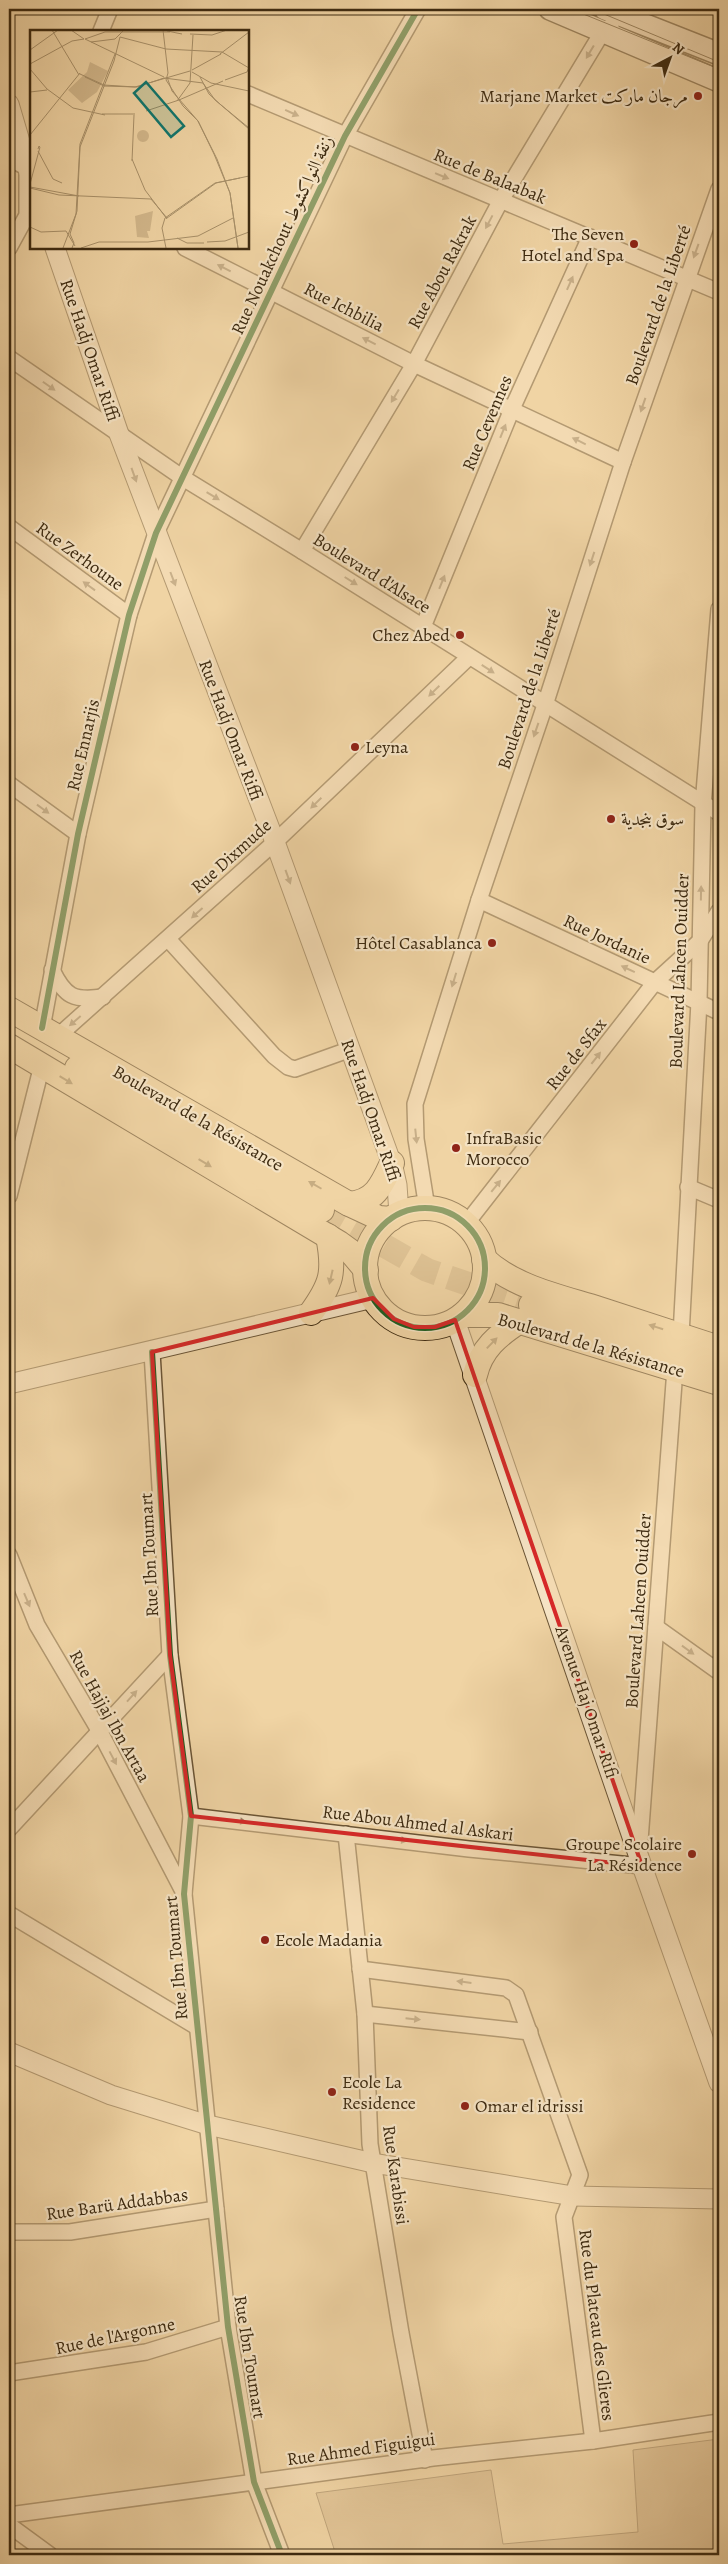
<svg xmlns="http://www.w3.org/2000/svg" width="728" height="2564" viewBox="0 0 728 2564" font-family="Alegreya,Amiri,serif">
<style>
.green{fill:#d2b78b;stroke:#88704e}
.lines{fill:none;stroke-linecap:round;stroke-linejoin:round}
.primary-tunnel{stroke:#ccb286;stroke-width:24;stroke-dasharray:24 12;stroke-linecap:butt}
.minor-casing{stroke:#6a5435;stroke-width:18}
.tertiary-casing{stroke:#6a5435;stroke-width:21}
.secondary-casing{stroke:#3d2a10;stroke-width:24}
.primary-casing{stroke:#3d2a10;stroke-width:26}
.minor{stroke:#f5e3c4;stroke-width:15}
.tertiary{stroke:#f5e3c4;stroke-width:19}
.secondary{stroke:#f5e3c4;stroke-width:21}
.primary{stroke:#f0d4a4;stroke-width:24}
.tram{stroke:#3d2a10;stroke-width:1}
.cycleway-casing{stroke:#f5e3c4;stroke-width:9}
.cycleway{stroke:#1b5e20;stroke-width:6}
.oneway{fill:#99866a}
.oneway2{fill:#967f5a}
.marked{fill:none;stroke:#d62828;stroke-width:4;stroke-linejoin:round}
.poi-dot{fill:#8f2418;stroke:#f5e3c4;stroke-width:2}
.labels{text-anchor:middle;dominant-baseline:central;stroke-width:4.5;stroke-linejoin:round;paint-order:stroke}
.poi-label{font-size:18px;fill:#3d2a10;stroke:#f5e3c4;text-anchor:start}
.street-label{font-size:18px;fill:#3d2a10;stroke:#f5e3c4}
.inset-road{fill:none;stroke:#a89069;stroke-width:1}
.view{fill:#0f766e;fill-opacity:0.15;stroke:#0f766e;stroke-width:2.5}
.inset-edge{fill:none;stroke:#3d2a10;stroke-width:2.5}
</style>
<rect width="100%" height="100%" fill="#f0d4a4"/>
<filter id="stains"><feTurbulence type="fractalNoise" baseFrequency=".004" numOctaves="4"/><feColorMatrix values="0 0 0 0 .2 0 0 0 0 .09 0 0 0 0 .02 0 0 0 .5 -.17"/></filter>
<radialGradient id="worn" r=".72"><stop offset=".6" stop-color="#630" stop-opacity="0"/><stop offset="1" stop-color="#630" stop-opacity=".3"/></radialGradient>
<path class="green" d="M719 2439V2555H688V2551L620 2555H336L316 2493 491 2470 503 2544 638 2532 633 2450Z"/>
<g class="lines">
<path class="primary-tunnel" d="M322 1210 427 1270 531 1305"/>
<g class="minor-casing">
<g id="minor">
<path d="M101 31 110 9"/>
<path d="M248 94 719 292"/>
<path d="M9 158 31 170"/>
<path d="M9 248 27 215V168"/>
<path d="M185 248 414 364 623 462"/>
<path d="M9 358 183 478 302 551 719 813"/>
<path d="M9 527 129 615"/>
<path d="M302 551 414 364 501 200 603 31 611 26"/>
<path d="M423 627 512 409 590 237"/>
<path d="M9 784 78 834"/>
<path d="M479 900 719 1012"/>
<path d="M168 939 274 1056 288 1067 295 1069 351 1049"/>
<path d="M52 970C65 997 74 1001 103 997"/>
<path d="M42 1028 78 834 129 615 156 533 345 136 418 9"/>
<path d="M57 1037 275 842 469 657"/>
<path d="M688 1187 719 1200"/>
<path d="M9 1196 42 1065"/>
<path d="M427 1208 416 1139 415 1104 479 900 545 705 623 462 719 189"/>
<path d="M466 1224 655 982 700 941 719 911"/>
<path d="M681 1335 699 1002 703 805 719 609"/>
<path d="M152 1352 170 1655 191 1816 184 1894 228 2327 254 2482 282 2555"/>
<path d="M9 1555 37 1625 100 1732 184 1893"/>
<path d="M656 1627 719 1672"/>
<path d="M191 1816 469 1849 642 1866"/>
<path d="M9 1829 170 1655"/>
<path d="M346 1834 365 2014 370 2144 401 2333 425 2460"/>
<path d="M639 1854 675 1369"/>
<path d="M9 1914 197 2027"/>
<path d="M360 1969 506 1988 516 1995 580 2175 564 2217 593 2441"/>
<path d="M365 2014 530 2032"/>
<path d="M9 2232H70L216 2209"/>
<path d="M9 2373 146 2352 228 2327"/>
<path d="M9 2515 433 2458 593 2441 719 2422"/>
<path d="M9 2525 50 2555"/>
</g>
</g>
<g class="tertiary-casing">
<g id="tertiary">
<path d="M9 104 31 179"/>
<path d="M55 248 119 434 275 842 393 1167 397 1185 399 1214"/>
<path d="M455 1320 642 1866 719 2083"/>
<path d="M9 1384 373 1298"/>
<path d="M9 2052 111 2095 208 2125 373 2163 573 2196 719 2199"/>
</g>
</g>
<g class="secondary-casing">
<g id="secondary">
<path d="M550 9 719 81"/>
<path d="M605 9 719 54"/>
</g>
</g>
<g class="primary-casing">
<g id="primary">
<path d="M9 1009 349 1204 379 1218 391 1219"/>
<path d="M9 1046 339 1243 350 1251 366 1270"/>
<path d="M77 1068 322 1210"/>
<path d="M349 1204C375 1202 382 1185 392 1163"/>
<circle cx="425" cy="1268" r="60"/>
<path d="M484 1259C513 1287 561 1297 599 1309 639 1322 679 1335 719 1348"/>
<path d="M531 1305 719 1365"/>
<path d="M311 1313C332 1284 335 1272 328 1236"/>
<path d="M463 1315H498L719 1383"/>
<path d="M475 1375C481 1349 498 1335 520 1321"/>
</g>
</g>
<use href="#minor" class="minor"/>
<use href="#tertiary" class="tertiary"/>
<use href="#secondary" class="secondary"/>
<use href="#primary" class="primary"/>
<g class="tram">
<path d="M571 9 719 69"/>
<path d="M592 9 719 62"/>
</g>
<g class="cycleway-casing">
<g id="cycleway">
<path d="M42 1028 78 834 129 615 156 533 345 136 418 9"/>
<circle cx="425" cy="1268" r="60"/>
<path d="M152 1352 170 1655 191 1816 184 1894 228 2327 254 2482 282 2555"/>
</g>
</g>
<use href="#cycleway" class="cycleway"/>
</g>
<defs><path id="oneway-solid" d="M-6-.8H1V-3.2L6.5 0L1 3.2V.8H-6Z" transform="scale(1.25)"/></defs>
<g class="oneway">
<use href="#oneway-solid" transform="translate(590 52) rotate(121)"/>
<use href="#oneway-solid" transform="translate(292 113) rotate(24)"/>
<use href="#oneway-solid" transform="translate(442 176) rotate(22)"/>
<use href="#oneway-solid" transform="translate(489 222) rotate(118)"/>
<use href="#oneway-solid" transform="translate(696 251) rotate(110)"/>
<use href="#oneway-solid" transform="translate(224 268) rotate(-153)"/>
<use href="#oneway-solid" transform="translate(570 283) rotate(-66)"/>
<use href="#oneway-solid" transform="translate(369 341) rotate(-153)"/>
<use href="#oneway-solid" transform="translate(49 386) rotate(35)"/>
<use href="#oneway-solid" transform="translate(395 396) rotate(121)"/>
<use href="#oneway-solid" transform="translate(643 405) rotate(109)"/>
<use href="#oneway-solid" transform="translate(503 431) rotate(-68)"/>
<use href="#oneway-solid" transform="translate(579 441) rotate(-154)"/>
<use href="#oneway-solid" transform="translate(134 475) rotate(70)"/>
<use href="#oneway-solid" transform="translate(213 496) rotate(31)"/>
<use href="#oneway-solid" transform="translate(592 559) rotate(108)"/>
<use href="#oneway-solid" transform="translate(173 579) rotate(69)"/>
<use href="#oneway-solid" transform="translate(351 581) rotate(32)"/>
<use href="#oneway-solid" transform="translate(442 582) rotate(-68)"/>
<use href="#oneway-solid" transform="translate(89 586) rotate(-144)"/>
<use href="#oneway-solid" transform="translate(488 669) rotate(33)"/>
<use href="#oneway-solid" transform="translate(434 691) rotate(136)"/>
<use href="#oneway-solid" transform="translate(536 730) rotate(109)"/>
<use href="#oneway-solid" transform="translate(316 803) rotate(136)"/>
<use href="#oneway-solid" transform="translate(43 809) rotate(36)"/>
<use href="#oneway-solid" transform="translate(288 877) rotate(70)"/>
<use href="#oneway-solid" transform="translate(701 893) rotate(-89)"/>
<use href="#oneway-solid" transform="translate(197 913) rotate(138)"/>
<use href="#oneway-solid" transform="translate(628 969) rotate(-155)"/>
<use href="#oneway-solid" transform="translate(454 980) rotate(107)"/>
<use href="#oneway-solid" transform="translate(75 1021) rotate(139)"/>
<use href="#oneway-solid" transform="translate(596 1058) rotate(-52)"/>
<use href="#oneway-solid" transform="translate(416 1136) rotate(84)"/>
<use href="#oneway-solid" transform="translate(496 1186) rotate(-51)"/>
<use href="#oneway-solid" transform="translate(27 1600) rotate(67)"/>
<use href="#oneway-solid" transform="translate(688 1650) rotate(36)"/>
<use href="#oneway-solid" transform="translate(132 1696) rotate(-48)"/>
<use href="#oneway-solid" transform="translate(113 1758) rotate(62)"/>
<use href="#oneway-solid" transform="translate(239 1821) rotate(7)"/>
<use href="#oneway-solid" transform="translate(400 1840) rotate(7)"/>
<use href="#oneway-solid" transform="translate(464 1982) rotate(-173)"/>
<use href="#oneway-solid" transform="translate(413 2019) rotate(6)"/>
</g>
<g class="oneway2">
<use href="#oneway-solid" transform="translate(66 1080) rotate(31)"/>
<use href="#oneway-solid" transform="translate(205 1163) rotate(31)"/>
<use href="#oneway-solid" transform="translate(315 1185) rotate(-150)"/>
<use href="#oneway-solid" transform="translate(331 1277) rotate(103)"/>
<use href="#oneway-solid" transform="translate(656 1327) rotate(-162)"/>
<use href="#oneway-solid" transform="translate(492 1343) rotate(-46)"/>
</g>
<path d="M0 0H728V2564H0ZM373 1298 394 1319 414 1327H435L455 1320 642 1866 191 1816 170 1655 152 1352Z" fill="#f0d4a4" fill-opacity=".55" fill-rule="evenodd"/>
<path class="marked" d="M373 1298 394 1319 414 1327H435L455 1320 642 1866 191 1816 170 1655 152 1352Z"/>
<g class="poi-dot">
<circle cx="698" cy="96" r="5"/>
<circle cx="634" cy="244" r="5"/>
<circle cx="460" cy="635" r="5"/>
<circle cx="355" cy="747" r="5"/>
<circle cx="611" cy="819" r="5"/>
<circle cx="492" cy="943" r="5"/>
<circle cx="456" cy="1148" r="5"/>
<circle cx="692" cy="1854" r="5"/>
<circle cx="265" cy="1940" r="5"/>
<circle cx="332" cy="2092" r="5"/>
<circle cx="465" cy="2106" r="5"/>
</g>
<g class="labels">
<g class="poi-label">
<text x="688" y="96" text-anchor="end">Marjane Market مرجان ماركت</text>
<text x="624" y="234" text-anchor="end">The Seven<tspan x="624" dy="21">Hotel and Spa</tspan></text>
<text x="450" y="635" text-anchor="end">Chez Abed</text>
<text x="365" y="747">Leyna</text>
<text x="621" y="819">سوق بنجدية</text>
<text x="482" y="943" text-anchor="end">Hôtel Casablanca</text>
<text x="466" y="1138">InfraBasic<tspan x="466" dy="21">Morocco</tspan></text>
<text x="682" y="1844" text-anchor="end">Groupe Scolaire<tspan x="682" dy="21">La Résidence</tspan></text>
<text x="275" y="1940">Ecole Madania</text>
<text x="342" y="2082">Ecole La<tspan x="342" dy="21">Residence</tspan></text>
<text x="475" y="2106">Omar el idrissi</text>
</g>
<g class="street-label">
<text transform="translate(490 176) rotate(22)">Rue de Balaabak</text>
<text transform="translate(282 235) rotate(-65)">Rue Nouakchout زنقة النواكشوط</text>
<text transform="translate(442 272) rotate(-62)">Rue Abou Rakrak</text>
<text transform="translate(658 305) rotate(-71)">Boulevard de la Liberté</text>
<text transform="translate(344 307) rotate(27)">Rue Ichbilia</text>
<text transform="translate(90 350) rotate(71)">Rue Hadj Omar Riffi</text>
<text transform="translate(487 423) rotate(-67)">Rue Cevennes</text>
<text transform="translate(80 556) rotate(36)">Rue Zerhoune</text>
<text transform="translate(372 573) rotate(32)">Boulevard d'Alsace</text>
<text transform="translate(529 689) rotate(-72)">Boulevard de la Liberté</text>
<text transform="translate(231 730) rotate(69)">Rue Hadj Omar Riffi</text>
<text transform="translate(83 745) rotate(-77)">Rue Ennarjis</text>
<text transform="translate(231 856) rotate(-42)">Rue Dixmude</text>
<text transform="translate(607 939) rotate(25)">Rue Jordanie</text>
<text transform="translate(679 971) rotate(-88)">Boulevard Lahcen Ouidder</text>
<text transform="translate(576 1054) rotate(-52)">Rue de Sfax</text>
<text transform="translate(371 1110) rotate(71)">Rue Hadj Omar Riffi</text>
<text transform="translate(198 1118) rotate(30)">Boulevard de la Résistance</text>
<text transform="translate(591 1345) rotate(16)">Boulevard de la Résistance</text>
<text transform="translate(149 1555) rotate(-93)">Rue Ibn Toumart</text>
<text transform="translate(638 1611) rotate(-86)">Boulevard Lahcen Ouidder</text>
<text transform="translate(587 1702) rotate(71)">Avenue Haj Omar Rifi</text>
<text transform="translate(110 1716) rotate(61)">Rue Hajjaj Ibn Artaa</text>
<text transform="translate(418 1823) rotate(7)">Rue Abou Ahmed al Askari</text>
<text transform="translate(176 1958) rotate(-95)">Rue Ibn Toumart</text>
<text transform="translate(396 2175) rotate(82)">Rue Karabissi</text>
<text transform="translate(117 2204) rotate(-8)">Rue Barü Addabbas</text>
<text transform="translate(597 2325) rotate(83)">Rue du Plateau des Glieres</text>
<text transform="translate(115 2336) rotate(-12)">Rue de l'Argonne</text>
<text transform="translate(250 2357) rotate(81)">Rue Ibn Toumart</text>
<text transform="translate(361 2449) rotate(-8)">Rue Ahmed Figuigui</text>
</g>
</g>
<g transform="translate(30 30)">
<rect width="219" height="219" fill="#f0d4a4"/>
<path d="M60 32 78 41 67 62 52 73 38 60 57 42ZM107 106a6 6 0 1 1 12 0a6 6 0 1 1-12 0ZM123 181 120 201H117L119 208 107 207 105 186Z" fill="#d2b78b"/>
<path class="inset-road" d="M22 0 49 45M41 0 54 9M133 0 138 43 136 50 153 76 168 91 184 124 200 163 208 218M137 1 152 4M160 4 182 5 197 0M55 9 75 2H140M55 9 134 47M61 12 85 9 93 1M0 20 28 0M190 24 219 2M0 34 42 11 54 9M0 39 17 59 43 78 75 85M162 40 191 24M162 42 181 53 219 61M50 44 74 55 105 57 160 41M55 47 74 56 107 57 134 48 173 53 185 70 219 98M137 47 142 61 168 91 187 129 200 163 208 218M170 47 179 64 191 75M195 50 217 42 219 37M0 62 17 60M149 70 193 51M147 71 160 53 163 5M191 75 219 99M116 81 149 70M72 84H105M0 105 50 43M8 121 23 149 32 153M102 129 115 160 137 189M102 131 104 85M0 154 10 117 9 116 8 119M0 157 49 166M0 158 29 165 121 169 137 188 186 153 219 146M0 197 11 202 36 201 45 216M147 208 157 213H174M177 212 195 211 219 202M33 218 46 184 50 114 85 24M42 218 44 213 40 204 47 181 50 117 84 31 90 7 136 19 192 22 219 38M51 218 69 212H118L168 206 203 188M136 218 132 198 135 188 185 153 210 148"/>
<path class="view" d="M116 52 154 96 141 107 104 63Z"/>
<rect width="219" height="219" class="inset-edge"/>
</g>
<rect width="728" height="2564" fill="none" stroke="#f0d4a4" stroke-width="30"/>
<rect x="10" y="10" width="708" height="2544" fill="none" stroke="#3d2a10" stroke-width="2.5"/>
<rect x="15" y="15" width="698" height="2534" fill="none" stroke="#3d2a10"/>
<g transform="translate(670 58) rotate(41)" stroke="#f5e3c4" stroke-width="4" paint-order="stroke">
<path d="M0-4L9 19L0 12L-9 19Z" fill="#3d2a10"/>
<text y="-8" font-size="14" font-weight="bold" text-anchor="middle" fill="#3d2a10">N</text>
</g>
<rect width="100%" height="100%" filter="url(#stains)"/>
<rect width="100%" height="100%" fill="url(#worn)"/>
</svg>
